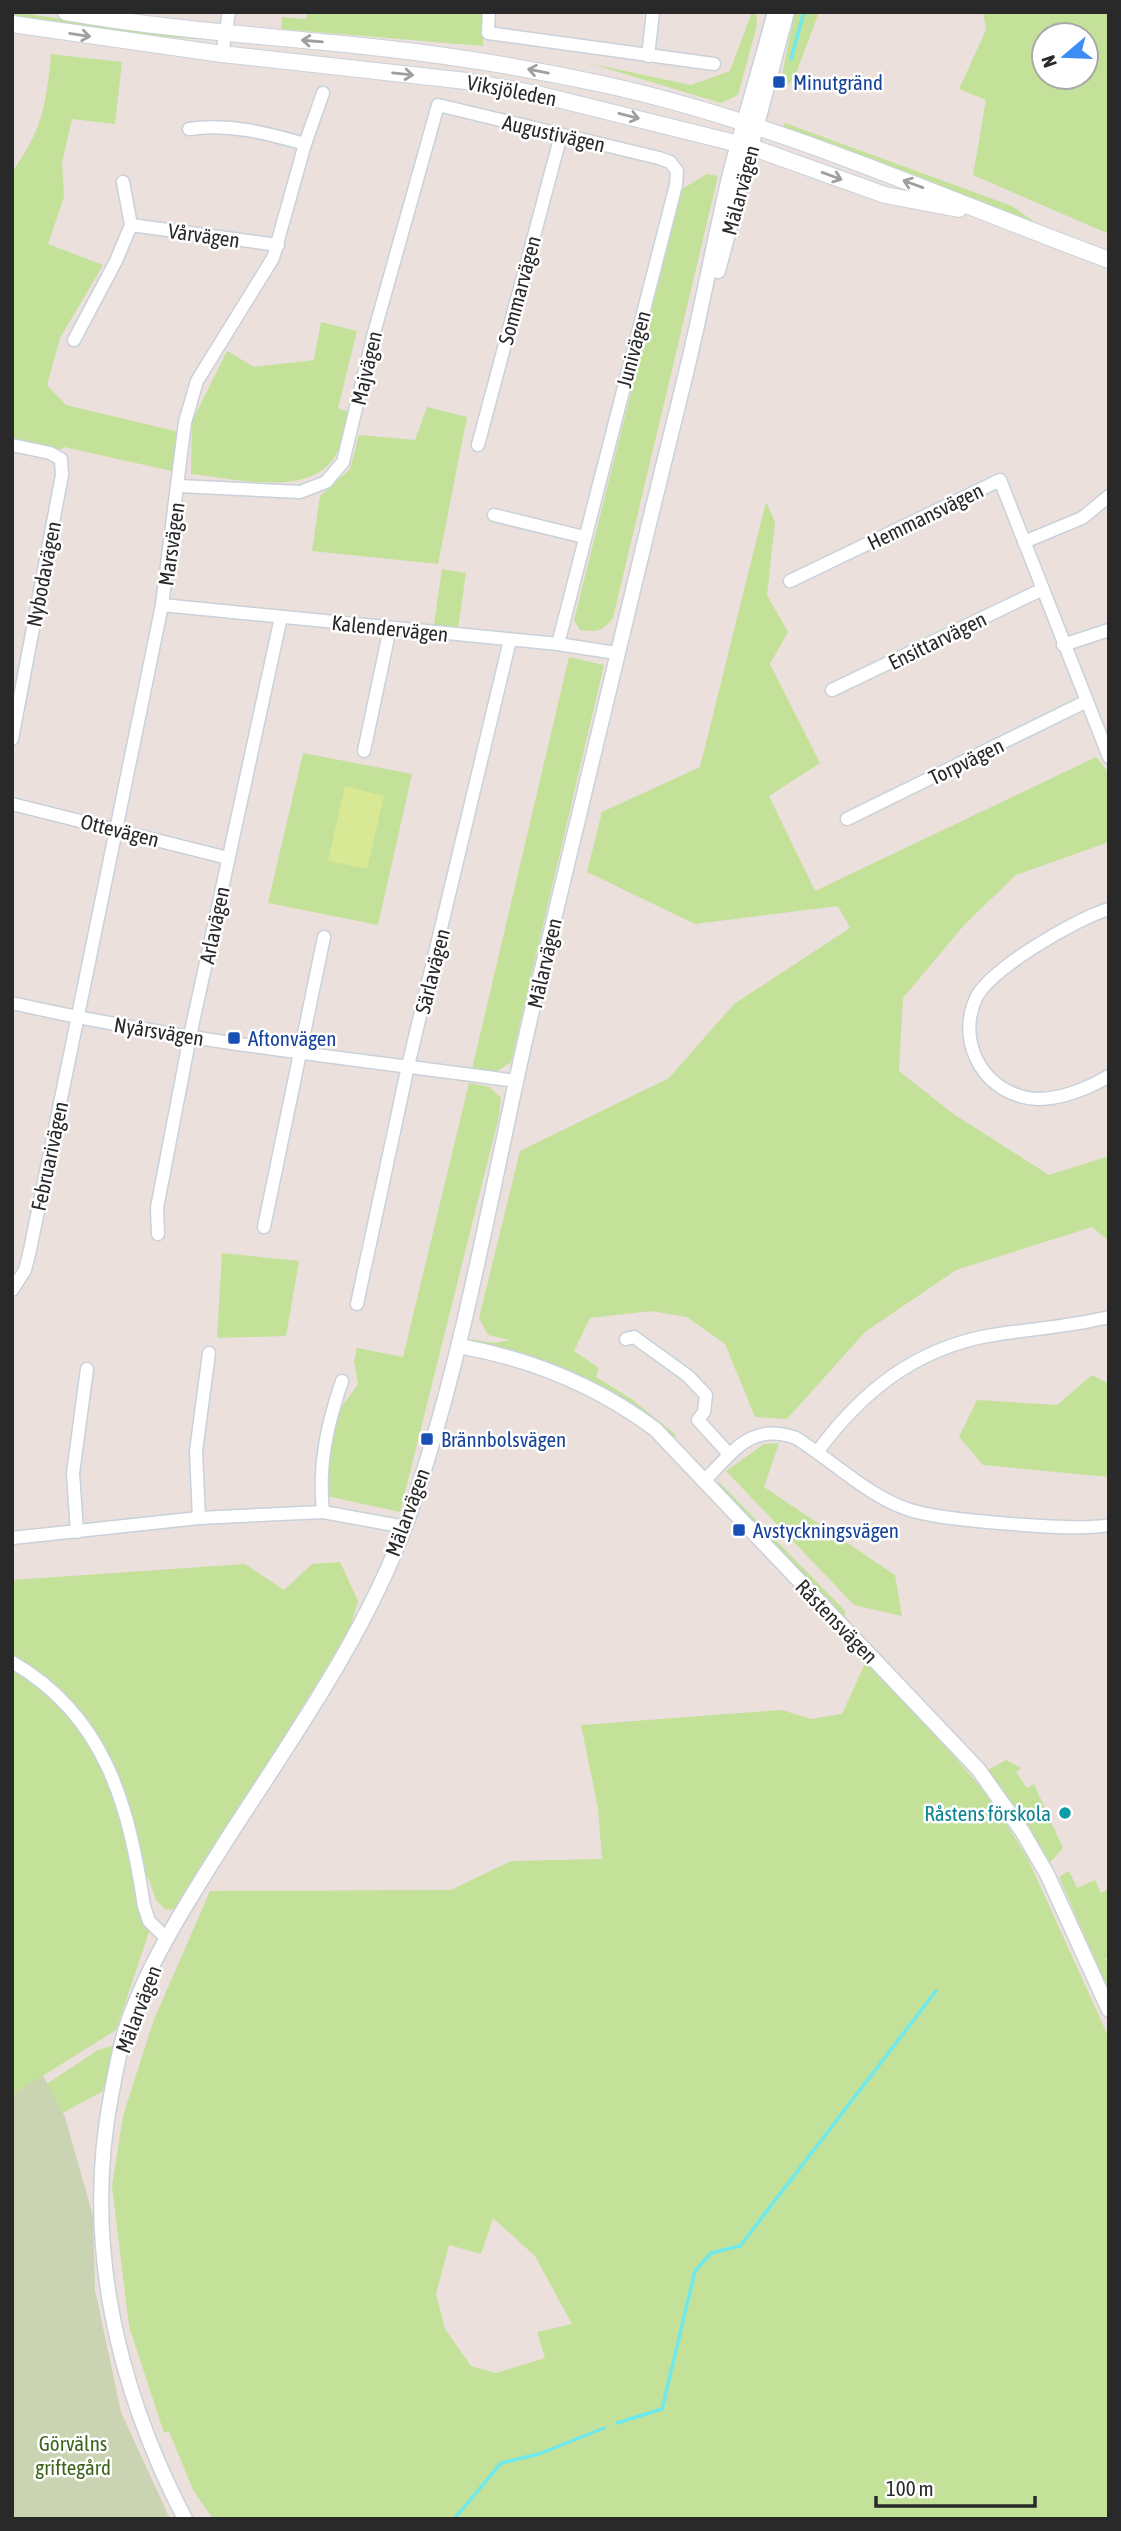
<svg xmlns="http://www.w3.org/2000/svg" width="1121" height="2531" viewBox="0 0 1121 2531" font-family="'Asap Condensed',sans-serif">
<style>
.green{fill:#c3e198;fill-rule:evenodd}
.cemetery{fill:#cbd4b2}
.pitch{fill:#d9e894}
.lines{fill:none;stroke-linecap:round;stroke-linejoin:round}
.stream{stroke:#6fe9eb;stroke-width:3.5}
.minor-casing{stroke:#c9d1db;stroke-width:15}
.tertiary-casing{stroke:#c9d1db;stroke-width:17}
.secondary-casing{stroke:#c9d1db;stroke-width:18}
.minor{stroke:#fff;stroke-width:12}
.tertiary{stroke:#fff;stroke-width:14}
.secondary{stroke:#fff;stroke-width:16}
.oneway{stroke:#9f9f9f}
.transit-dot{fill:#1a4fb4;stroke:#fff;stroke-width:2.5}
.culture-dot{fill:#0f9aa8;stroke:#fff;stroke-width:2.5}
.labels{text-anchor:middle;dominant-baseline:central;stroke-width:5;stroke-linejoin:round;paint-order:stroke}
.transit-label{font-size:21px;fill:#164399;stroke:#fff;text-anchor:start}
.street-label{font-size:21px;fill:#292929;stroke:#fff}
.culture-label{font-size:21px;fill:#0d838f;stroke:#fff;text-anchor:end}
.park-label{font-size:21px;fill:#3c641b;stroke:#fff}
</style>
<rect width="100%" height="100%" fill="#ebe0db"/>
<g class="green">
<path d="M12 12 212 40 119 34 12 17Z"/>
<path d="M307 12H485L483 46 281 29 282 17 306 19Z"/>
<path d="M752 12H756L757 25 738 95 721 103 592 64 691 85 730 71Z"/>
<path d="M795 12H819L795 76 788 85 781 80Z"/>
<path d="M983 12H1109V234L973 175 986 100 959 89 986 30ZM1044 35H1086V77H1044Z"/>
<path d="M51 54 122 62 115 124 72 119 62 162 64 197 48 244 103 265 60 338 47 385 66 405 179 432 176 472 64 447 59 450 12 439V172C43 129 46 105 51 54Z"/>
<path d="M785 123 1012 206 1036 223 784 134 781 129Z"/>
<path d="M707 174 718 176 613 618C602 632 597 632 580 630L574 620 682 189Z"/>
<path d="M321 322 357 331 338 408 351 413C346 427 342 445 334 458 307 498 233 478 191 474L192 421 227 351 254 367 314 360Z"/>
<path d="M427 407 467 417 438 564 312 551 320 496 350 469 359 435 415 440Z"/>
<path d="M766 502 775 522 767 595 788 632 770 664 820 763 769 796 815 891 1096 757 1109 773V842L1016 875 965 924 903 998 899 1071 952 1113 1049 1175 1109 1156V1241L1092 1227 956 1270 865 1332 787 1419 755 1417 725 1344 687 1317 651 1311 590 1318 574 1351 599 1368 596 1377 633 1400 676 1435 671 1440 655 1426 470 1339 494 1343 510 1340 488 1335 479 1318 520 1151 669 1078 734 1004 850 928 838 906 695 924 587 872 602 812 700 767Z"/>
<path d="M442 569 466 573 458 629 434 625Z"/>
<path d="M569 657 604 665 511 1062 496 1072 472 1069Z"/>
<path d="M303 753 412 774 378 925 268 903Z"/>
<path d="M469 1083 490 1087 501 1098 499 1116 400 1512 327 1496 328 1465 338 1412 358 1384 354 1361 357 1348 403 1357Z"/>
<path d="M222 1253 299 1261 286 1336 217 1338Z"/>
<path d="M1092 1375 1109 1384V1477L983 1465 959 1437 977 1400 1057 1405Z"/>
<path d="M779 1443 764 1487 895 1575 902 1616 854 1605 726 1471 764 1444Z"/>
<path d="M718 1481 845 1611V1620L718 1489Z"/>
<path d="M340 1562 358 1601 349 1631 177 1910 165 1909 156 1900 148 1877 136 1896 148 1919 149 1932 116 2030 12 2095V1580L245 1564 284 1590 312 1564Z"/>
<path d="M868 1657 990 1798 1027 1857 1109 2038V2519H213L193 2490 169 2431 164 2433 129 2326 112 2186 123 2116 153 2022 210 1891 451 1890 511 1861 602 1859 598 1808 581 1725 782 1710 811 1719 842 1714ZM493 2218 535 2256 572 2324 537 2332 545 2358 496 2373 471 2366 445 2329 436 2294 449 2245 481 2254Z"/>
<path d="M1006 1760 1021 1768 1016 1772 1027 1788 1034 1784 1063 1848 1047 1866 1019 1813 988 1770Z"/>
<path d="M1069 1871 1077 1888 1095 1880 1101 1893 1109 1889V1957L1105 1959 1109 1966V1991L1059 1877Z"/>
<path d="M115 2045 103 2091 35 2128 33 2093 98 2050Z"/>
</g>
<path class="cemetery" d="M43 2075 65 2117 93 2216 95 2290 121 2412 170 2519H12V2095Z"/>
<path class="pitch" d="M345 786 384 796 367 869 328 861Z"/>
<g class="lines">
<g class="stream">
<path d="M791 59 804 12"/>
<path d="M617 2423 662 2409 695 2271 711 2253 740 2246 936 1991"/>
<path d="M454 2519 501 2463 539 2454 604 2428"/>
</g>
<g class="minor-casing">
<g id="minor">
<path d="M489 12 488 33 714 64"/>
<path d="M222 54 229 12"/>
<path d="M648 56 653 12"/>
<path d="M189 129C230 123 266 133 305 144"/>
<path d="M131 225 278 245"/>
<path d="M74 340 116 261 131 225 123 182"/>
<path d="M12 445 50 453 61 459 62 475 12 739"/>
<path d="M478 445 561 135"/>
<path d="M179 486 300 492 326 482 343 462 374 333 438 105 659 158 670 162 677 171 676 185 558 644"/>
<path d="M494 515 584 537"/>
<path d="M1024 542 1082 518 1109 496"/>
<path d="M790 581 1000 480 1109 757"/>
<path d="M162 605 558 644 616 653"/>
<path d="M1063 645 1109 630"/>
<path d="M832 690 1041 590"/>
<path d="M364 751 390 628"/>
<path d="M12 804 228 858"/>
<path d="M847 819 1085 702"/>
<path d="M1109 909C1077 918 990 969 976 998 955 1044 986 1097 1038 1099 1062 1099 1089 1088 1109 1076"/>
<path d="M12 1003C178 1041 348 1058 516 1081"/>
<path d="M264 1227 324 937"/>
<path d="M158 1234 157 1208 190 1036 281 617"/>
<path d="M12 1290 25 1270 30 1250 162 605 185 422 197 381 273 258 305 144 323 93"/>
<path d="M357 1304 408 1066 510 640"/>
<path d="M626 1339 634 1337 688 1376 706 1395 704 1412 698 1420 729 1454"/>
<path d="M818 1451C861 1393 913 1350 987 1336 1027 1329 1069 1327 1109 1317"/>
<path d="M705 1480C734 1451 751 1422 796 1438 833 1461 869 1497 910 1510 940 1520 1079 1532 1109 1525"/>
<path d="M323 1512C318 1465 327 1425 342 1381"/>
<path d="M199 1518 196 1451 209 1353"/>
<path d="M77 1532 73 1473 87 1369"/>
<path d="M12 1538 199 1518 323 1512 405 1527"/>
<path d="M12 1662C106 1716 129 1807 144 1906L149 1921 167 1939"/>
</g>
</g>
<g class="tertiary-casing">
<g id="tertiary">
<path d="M718 271 787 12"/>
<path d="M459 1346C532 1359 596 1385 655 1429L978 1769 1022 1831 1047 1874 1109 2010"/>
<path d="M185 2519C117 2388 83 2243 111 2096 115 2075 119 2052 125 2031 147 1964 187 1903 224 1844 290 1741 365 1637 407 1521 465 1358 491 1186 530 1019 581 803 633 588 686 373 703 304 715 234 732 166 746 114 761 64 775 12"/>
</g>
</g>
<g class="secondary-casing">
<g id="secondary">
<path d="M66 12C167 30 270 36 372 47 449 55 527 68 602 84 778 122 941 198 1109 260"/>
<path d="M12 24 222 54 466 81 537 94 751 147 885 195 959 209"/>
</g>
</g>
<use href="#minor" class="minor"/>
<use href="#tertiary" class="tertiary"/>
<use href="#secondary" class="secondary"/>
</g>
<defs><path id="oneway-shaft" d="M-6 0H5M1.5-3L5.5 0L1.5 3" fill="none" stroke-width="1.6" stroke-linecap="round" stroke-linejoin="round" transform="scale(1.75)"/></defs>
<g class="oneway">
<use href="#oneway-shaft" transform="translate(80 35) rotate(9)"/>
<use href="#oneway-shaft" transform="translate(312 41) rotate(-175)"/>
<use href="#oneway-shaft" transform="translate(538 71) rotate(-169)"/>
<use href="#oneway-shaft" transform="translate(403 74) rotate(6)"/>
<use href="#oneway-shaft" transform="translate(629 116) rotate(14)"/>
<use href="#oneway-shaft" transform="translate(832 176) rotate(20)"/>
<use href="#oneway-shaft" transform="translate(913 184) rotate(-160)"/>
</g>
<g class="transit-dot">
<rect x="772" y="75" width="14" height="14" rx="3.5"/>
<rect x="227" y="1031" width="14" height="14" rx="3.5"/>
<rect x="420" y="1432" width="14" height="14" rx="3.5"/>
<rect x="732" y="1523" width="14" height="14" rx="3.5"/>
</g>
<circle class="culture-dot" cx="1065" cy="1813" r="7"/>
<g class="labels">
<g class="transit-label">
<text x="793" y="82">Minutgränd</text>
<text x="248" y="1038">Aftonvägen</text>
<text x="441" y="1439">Brännbolsvägen</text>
<text x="753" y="1530">Avstyckningsvägen</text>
</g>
<g class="street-label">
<text transform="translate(512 90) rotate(11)">Viksjöleden</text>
<text transform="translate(554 133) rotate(13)">Augustivägen</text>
<text transform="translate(740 190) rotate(-75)">Mälarvägen</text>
<text transform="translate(204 235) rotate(8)">Vårvägen</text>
<text transform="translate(519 290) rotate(-75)">Sommarvägen</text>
<text transform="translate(633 349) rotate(-75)">Junivägen</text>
<text transform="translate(366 368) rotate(-77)">Majvägen</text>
<text transform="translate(925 516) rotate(-26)">Hemmansvägen</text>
<text transform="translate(171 544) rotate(-82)">Marsvägen</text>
<text transform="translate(43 574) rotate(-79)">Nybodavägen</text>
<text transform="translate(390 628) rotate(6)">Kalendervägen</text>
<text transform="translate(937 640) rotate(-26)">Ensittarvägen</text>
<text transform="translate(966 761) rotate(-26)">Torpvägen</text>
<text transform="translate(120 830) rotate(14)">Ottevägen</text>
<text transform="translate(214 925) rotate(-78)">Arlavägen</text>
<text transform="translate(544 963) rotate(-77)">Mälarvägen</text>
<text transform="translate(432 971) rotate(-76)">Särlavägen</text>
<text transform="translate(159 1031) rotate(9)">Nyårsvägen</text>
<text transform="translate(49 1156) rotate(-78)">Februarivägen</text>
<text transform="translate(407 1512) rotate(-70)">Mälarvägen</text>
<text transform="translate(837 1621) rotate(46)">Råstensvägen</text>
<text transform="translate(138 2009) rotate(-69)">Mälarvägen</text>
</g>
<g class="culture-label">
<text x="1051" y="1813">Råstens förskola</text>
</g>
<g class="park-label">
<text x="73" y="2443">Görvälns<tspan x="73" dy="24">griftegård</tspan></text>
</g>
</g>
<rect width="1121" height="2531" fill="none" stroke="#292929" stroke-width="28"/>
<g transform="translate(1065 56) rotate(251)"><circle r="33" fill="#ffffff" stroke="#a9a9a9" stroke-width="2"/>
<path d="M0-5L12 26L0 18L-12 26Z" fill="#3d8df5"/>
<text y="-10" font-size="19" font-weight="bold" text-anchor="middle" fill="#292929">N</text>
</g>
<path d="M876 2496v10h159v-10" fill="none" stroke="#292929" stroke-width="3.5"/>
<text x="886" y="2496" font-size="21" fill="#292929" stroke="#ffffff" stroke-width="5" paint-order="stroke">100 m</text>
</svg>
